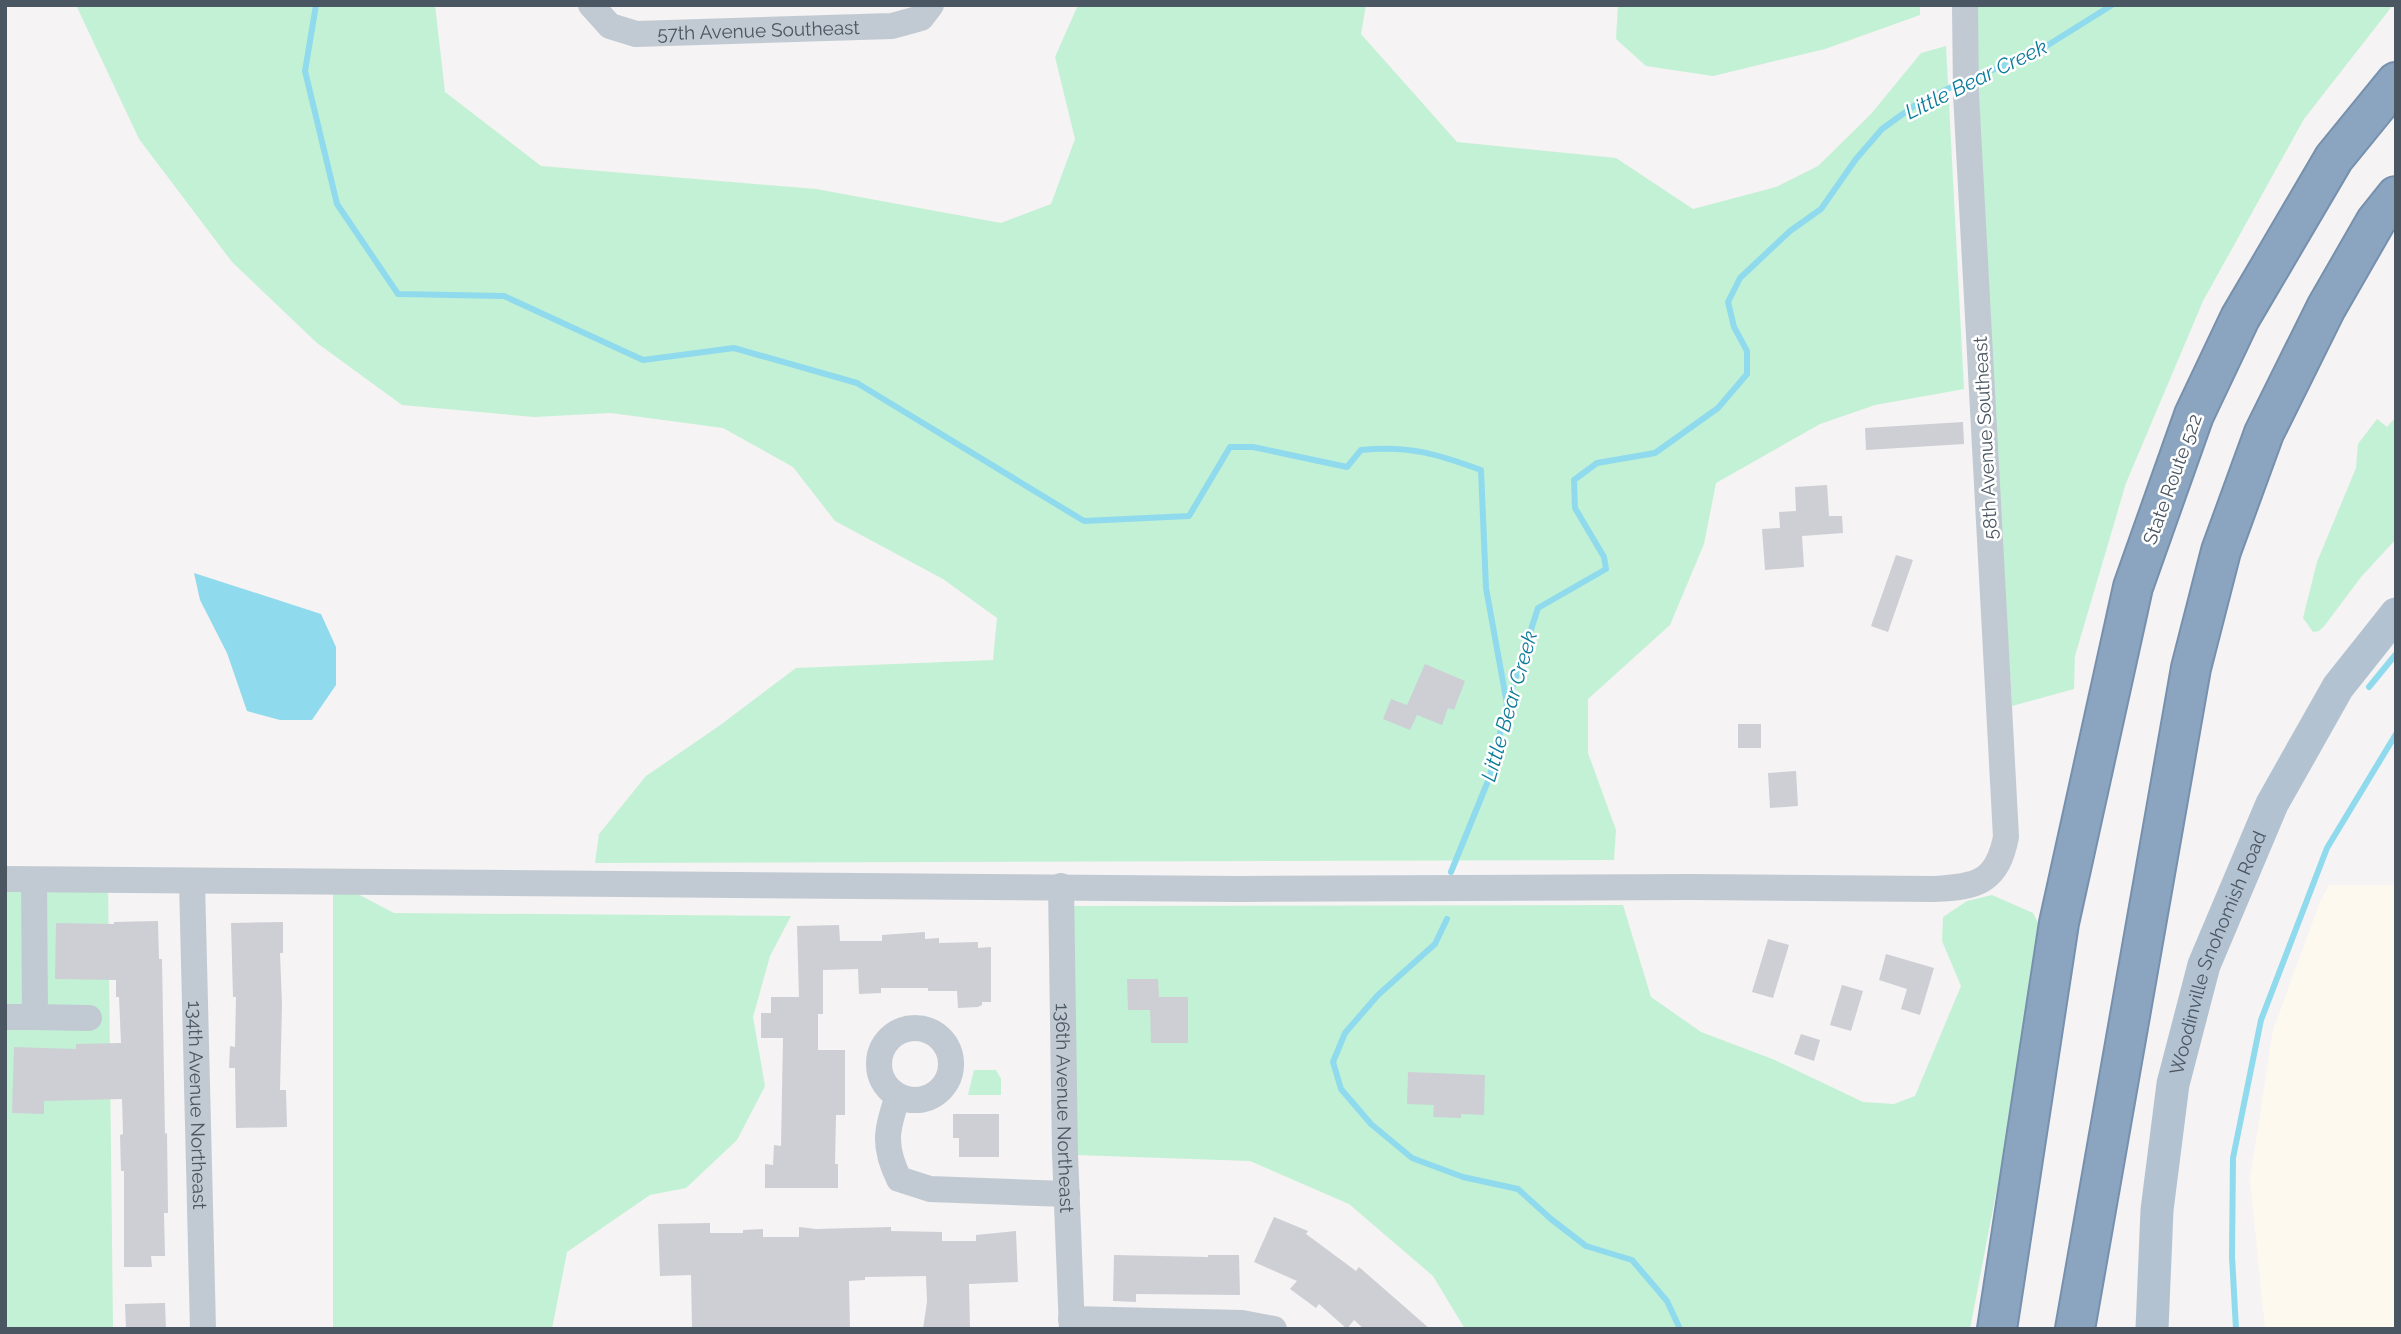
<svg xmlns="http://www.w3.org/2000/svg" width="2401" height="1334" viewBox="0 0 2401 1334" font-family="Raleway,sans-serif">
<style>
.commercial{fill:#fdf9ef}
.green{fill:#c3f1d5}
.water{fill:#90daee}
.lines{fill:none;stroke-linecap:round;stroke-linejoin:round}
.stream{stroke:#90daee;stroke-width:6}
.building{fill:#cdcfd5}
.highway-casing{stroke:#7690ad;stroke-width:42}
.minor{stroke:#c1cad2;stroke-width:26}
.major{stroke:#b3c2d1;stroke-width:33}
.highway{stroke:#8ba5c1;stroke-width:38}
.labels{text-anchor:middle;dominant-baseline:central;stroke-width:5;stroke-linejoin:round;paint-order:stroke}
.street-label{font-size:19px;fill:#4a5661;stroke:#fff}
.water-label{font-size:21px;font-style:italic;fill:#0c7c9b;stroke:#fff}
</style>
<rect width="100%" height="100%" fill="#f5f3f3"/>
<path class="commercial" d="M2329 885H2396V1329H2265L2250 1179 2273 1030 2320 902Z"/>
<g class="green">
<path d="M76 5H435L445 92 541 166 816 189 1001 223 1051 204 1075 139 1055 57 1078 5H1366L1361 34 1457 142 1616 158 1693 209 1776 187 1818 166 1871 114 1921 53 1946 46 1964 389 1875 405 1820 424 1716 483 1704 544 1670 625 1588 699V753L1616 830 1614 860 595 863 599 834 646 776 719 726 796 668 993 660 997 618 943 579 835 521 793 467 723 428 611 413 534 417 402 405 317 343 232 262 139 139Z"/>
<path d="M1618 5H1920V15L1825 49 1713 76 1646 66 1616 39Z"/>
<path d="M1969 5H2393L2304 119 2203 301 2126 483 2075 656 2074 689 2012 706Z"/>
<path d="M2396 417V539L2361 577 2325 625 2319 631 2313 632 2303 618 2317 562 2356 468 2358 444 2377 419 2387 427Z"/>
<path d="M5 880H108L113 1329H5Z"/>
<path d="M333 881 394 913 791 916 770 956 753 1017 765 1086 737 1140 686 1188 650 1195 567 1252 552 1329H333Z"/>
<path d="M1992 895 2033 913 2045 937 1970 1329H1465L1433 1276 1349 1204 1250 1161 1076 1155 1073 906 1623 905 1651 997 1701 1032 1775 1060 1863 1102 1894 1104 1915 1096 1961 986 1942 941 1943 917 1967 901Z"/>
<path d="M974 1070H996L1001 1079V1095H968Z"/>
</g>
<path class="water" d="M194 573 321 614 336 647V685L312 720H280L247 711 227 653 200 600Z"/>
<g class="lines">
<g class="stream">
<path d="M316 5 305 71 337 204 398 294 504 296 643 360 734 348 857 383 1084 521 1189 516 1230 447H1253L1347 467 1361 450C1409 445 1437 454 1481 470L1486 588 1507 704"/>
<path d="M1971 78 2032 55 2112 5"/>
<path d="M2369 687 2396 654"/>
<path d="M1451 872 1490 776 1507 704 1538 608 1606 569 1604 557 1575 508 1574 480 1597 463 1655 453 1718 408 1747 374V351L1734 327 1728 302 1740 278 1790 231 1821 209 1856 159 1882 129 1918 103 1958 84"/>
<path d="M1447 919 1435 944 1378 995 1345 1033 1333 1062 1341 1089 1371 1124 1412 1158 1463 1177 1518 1189 1551 1219 1586 1246 1632 1260 1667 1301 1680 1329"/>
<path d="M2236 1329 2232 1256 2233 1158 2261 1020 2327 848 2396 734"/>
</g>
</g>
<g class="building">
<path d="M1963 422 1964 444 1866 450 1865 428Z"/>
<path d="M1827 485 1829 516H1842L1843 533 1802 536 1804 567 1765 570 1762 529 1780 528 1779 512 1796 511 1795 487Z"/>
<path d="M1896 555 1913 560 1888 632 1871 626Z"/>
<path d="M1425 664 1465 681 1454 710 1448 708 1442 725 1417 715 1410 730 1383 719 1391 699 1407 705Z"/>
<rect x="1738" y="724" width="23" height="24"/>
<path d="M1796 771 1798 806 1770 808 1768 773Z"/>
<path d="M158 921 159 959H162L165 1134 167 1133 168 1213H164L165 1256H151L152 1267H124V1171H121L120 1135 123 1134 122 1099 44 1101V1114L12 1113 14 1047 76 1049V1044L121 1043 119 997H116V980L55 979 56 923 114 924V922Z"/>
<path d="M283 922V953H280L282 1004 280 1090H286L287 1127 236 1128 235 1068H229L230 1046 235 1047 236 997H233L231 923Z"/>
<path d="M839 925 840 941H882V935L925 932V939L939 938V943L978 942V948L991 947V1002H982V1005L978 1007 958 1008 957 991H928V988H881V993L859 994 858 969 823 970V1014H818V1050H845V1115H836L835 1164H838V1188H765V1164L773 1165 774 1145 781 1146 783 1038H761V1013H771V997H799L797 926Z"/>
<path d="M1768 939 1789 945 1773 998 1752 992Z"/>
<path d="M1886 954 1934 968 1920 1015 1901 1009 1907 989 1879 980Z"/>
<path d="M1127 979H1158L1159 997H1188V1043H1151L1150 1010H1128Z"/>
<path d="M1842 985 1863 991 1851 1031 1830 1025Z"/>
<path d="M1801 1034 1820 1040 1814 1061 1794 1054Z"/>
<path d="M1408 1072 1485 1075 1484 1115 1461 1114V1118L1433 1117 1434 1105 1407 1104Z"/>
<path d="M953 1114H999V1157H959V1138H953Z"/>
<path d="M1274 1217 1308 1231 1306 1234 1356 1271 1359 1267 1430 1329H1364L1354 1320 1347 1329 1319 1304 1316 1308 1290 1289 1297 1281 1254 1262Z"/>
<path d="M710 1223V1233H743V1230L763 1229V1237H799V1227L816 1229 891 1227V1231L942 1232V1241H976V1235L1016 1231 1018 1282 969 1284 970 1329H923L927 1302 926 1276 865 1277V1280L849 1281 850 1329H692L691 1275 660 1276 658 1224Z"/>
<path d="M1114 1255 1208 1257V1255H1239L1240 1295 1136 1294V1302L1113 1301Z"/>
<path d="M165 1303 166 1329H126L125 1304Z"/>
</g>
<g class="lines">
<g class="highway-casing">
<g id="highway">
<path d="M1997 1329 2059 923 2133 587 2194 415 2240 318 2334 158 2396 82"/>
<path d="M2075 1329 2191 668 2221 551 2264 433 2326 308 2376 221 2396 196"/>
</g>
</g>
<g class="minor">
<path id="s1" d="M591 5 610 26 636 34 892 26 921 18 931 5"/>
<path d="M5 879 1239 889 1692 887 1934 889C1978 887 1997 882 2006 837L1966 94 1965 5"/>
<path id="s2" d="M192 881 203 1329"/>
<path id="s3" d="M1061 886 1065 1154 1072 1329"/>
<path d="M5 1017H35L34 880"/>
<path d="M35 1017 89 1018"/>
<circle cx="915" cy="1064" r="36"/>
<path d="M898 1096C886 1130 883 1146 899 1179L930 1189 1067 1194"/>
<path d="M1071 1319 1242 1323 1274 1329"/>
</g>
<path class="major" id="s4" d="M2152 1329 2157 1210 2173 1084 2204 965 2272 804 2338 687 2396 614"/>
<use href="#highway" class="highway"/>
</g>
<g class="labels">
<g class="street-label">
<text stroke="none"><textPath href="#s1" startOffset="178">57th Avenue Southeast</textPath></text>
<text transform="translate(1985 438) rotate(-93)">58th Avenue Southeast</text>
<text transform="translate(2172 479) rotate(-70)">State Route 522</text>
<text stroke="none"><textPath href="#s4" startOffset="385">Woodinville Snohomish Road</textPath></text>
<text stroke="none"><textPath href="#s2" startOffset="224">134th Avenue Northeast</textPath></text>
<text stroke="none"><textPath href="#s3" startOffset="222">136th Avenue Northeast</textPath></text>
</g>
<g class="water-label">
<text transform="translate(1976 79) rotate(-26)">Little Bear Creek</text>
<text transform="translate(1509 706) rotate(-74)">Little Bear Creek</text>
</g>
</g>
<rect width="2401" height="1334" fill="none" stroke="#4a5661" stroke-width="14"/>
</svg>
